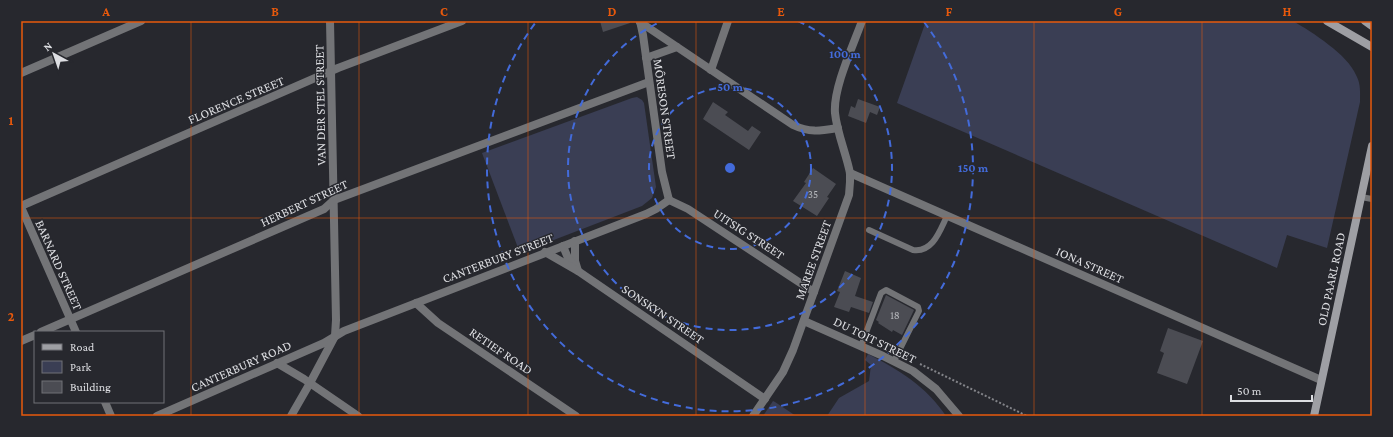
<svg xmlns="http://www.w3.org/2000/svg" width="1393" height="437" viewBox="0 0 1393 437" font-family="'Crimson Pro',serif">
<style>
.green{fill:#3a3e54}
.building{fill:#4b4c53}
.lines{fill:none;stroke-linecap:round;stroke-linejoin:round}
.path{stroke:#838489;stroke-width:2;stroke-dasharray:2 2;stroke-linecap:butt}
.lane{stroke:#737477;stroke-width:6}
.street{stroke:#737477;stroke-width:8}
.secondary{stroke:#9e9fa4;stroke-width:8}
.grid{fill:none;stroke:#e8590c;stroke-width:1;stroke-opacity:0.55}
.ring{fill:none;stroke:#436bda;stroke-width:2;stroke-dasharray:7 5}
.labels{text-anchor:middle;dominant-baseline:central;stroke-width:3;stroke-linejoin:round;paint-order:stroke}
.number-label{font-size:11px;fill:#b8babe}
.street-label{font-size:13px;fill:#dddee2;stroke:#27282e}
.centre{fill:#436bda;stroke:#27282e;stroke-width:2}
.ring-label{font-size:12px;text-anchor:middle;font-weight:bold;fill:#436bda;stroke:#27282e;stroke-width:3;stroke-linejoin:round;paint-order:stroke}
.neatline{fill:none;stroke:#e8590c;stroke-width:1.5}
.grid-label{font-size:13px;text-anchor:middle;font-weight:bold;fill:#e8590c}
</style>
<rect width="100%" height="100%" fill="#27282e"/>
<g class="green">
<path d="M926 21H1293C1312 32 1348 55 1356 75 1361 84 1360 92 1360 102L1327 248 1287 235 1277 268 897 103Z"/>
<path d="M637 97 642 100 644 103 656 187 652 198 642 206 520 253 482 153 632 98Z"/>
<path d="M868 354C899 370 926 386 946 416H827L839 398 869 381 871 365 865 360Z"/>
<path d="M773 401 775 402 796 416H763Z"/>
</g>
<g class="building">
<path d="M600 21H630V23L603 32Z"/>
<path d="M858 99 880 107 877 115 870 112 866 123 848 116 851 106 855 108Z"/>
<path d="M713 102 728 112 725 115 748 131 752 126 761 132 749 150 703 119Z"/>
<path d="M813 168 836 184 827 197 829 198 817 216 793 201 806 183 804 182Z"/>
<path d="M845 271 861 278 855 296 873 302 869 313 851 307 849 312 834 307 840 292 837 291Z"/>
<path d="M886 295 914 310 902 335 893 330 892 332 878 323 879 322 876 320Z"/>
<path d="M1168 328 1203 341 1187 384 1157 373 1164 353 1160 351Z"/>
</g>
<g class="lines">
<path class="path" d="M920 364 1027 416"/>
<g class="lane">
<path d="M1361 197 1372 199"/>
<path d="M869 230 913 250C933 253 940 230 947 216"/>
<path d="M861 346 881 293 886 290 918 307 919 311 894 361"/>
</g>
<g class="street">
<path d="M640 21 643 35 662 172 669 200"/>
<path d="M640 22 793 125C810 133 820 131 838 128"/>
<path d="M646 58 677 47"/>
<path d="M711 70 728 21"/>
<path d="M21 73 141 21"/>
<path d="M850 173 1321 380"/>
<path d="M669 200 688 209 814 292"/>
<path d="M21 206 338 68 462 21"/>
<path d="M21 207 76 332"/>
<path d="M575 241V261L578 271"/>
<path d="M563 246 568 258 575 267"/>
<path d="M545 252 578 271 765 399"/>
<path d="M416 303 438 323 576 416"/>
<path d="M804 321 883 356 913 371 936 389 959 416"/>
<path d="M41 332 324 209 334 200 649 82"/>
<path d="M21 341 35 335"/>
<path d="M277 363 304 379 358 416"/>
<path d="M105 402 111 416"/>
<path d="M157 416 324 343 344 331 646 214 656 209 669 200"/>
<path d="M291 416 310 383 335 336 336 320 330 21"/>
<path d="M753 416 783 372 793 350 849 195 850 182V173C846 153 837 133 835 113 833 88 853 46 862 21"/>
</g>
<g class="secondary">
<path d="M1327 21 1372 47"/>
<path d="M1365 21 1372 26"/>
<path d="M1314 416 1372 146"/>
</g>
</g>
<path class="grid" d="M191 21V416M359 21V416M528 21V416M696 21V416M865 21V416M1034 21V416M1202 21V416M21 218H1372"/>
<g class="ring">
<circle cx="730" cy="168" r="81"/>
<path d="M798 21A162 162 0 1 1 662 21"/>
<path d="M924 22A243 243 0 1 1 536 22"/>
</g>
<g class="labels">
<g class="number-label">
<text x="813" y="194">35</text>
<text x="895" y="315">18</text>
</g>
<g class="street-label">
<text transform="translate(236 100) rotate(-23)">FLORENCE STREET</text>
<text transform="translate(320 105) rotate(-91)">VAN DER STEL STREET</text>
<text transform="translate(665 109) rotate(82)">MÔRESON STREET</text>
<text transform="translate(304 203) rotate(-25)">HERBERT STREET</text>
<text transform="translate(749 234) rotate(33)">UITSIG STREET</text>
<text transform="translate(498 258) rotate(-21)">CANTERBURY STREET</text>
<text transform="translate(813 260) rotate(-70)">MAREE STREET</text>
<text transform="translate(59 265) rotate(66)">BARNARD STREET</text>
<text transform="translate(1090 265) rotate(24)">IONA STREET</text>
<text transform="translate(1331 279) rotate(-78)">OLD PAARL ROAD</text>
<text transform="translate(663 314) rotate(34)">SONSKYN STREET</text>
<text transform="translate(875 340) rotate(26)">DU TOIT STREET</text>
<text transform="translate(501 351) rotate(34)">RETIEF ROAD</text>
<text transform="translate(241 366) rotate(-24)">CANTERBURY ROAD</text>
</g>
</g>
<circle cx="730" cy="168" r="6" class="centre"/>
<g class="ring-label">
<text x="845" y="58">100 m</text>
<text x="730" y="91">50 m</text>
<text x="973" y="172">150 m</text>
</g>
<rect width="1393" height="437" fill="none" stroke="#27282e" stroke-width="44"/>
<rect x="34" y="331" width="130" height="72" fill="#27282e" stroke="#707176"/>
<rect x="42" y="344" width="20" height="6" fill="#9e9fa4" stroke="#707176"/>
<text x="70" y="351" font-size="12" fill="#dddee2">Road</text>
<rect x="42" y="361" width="20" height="12" fill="#3a3e54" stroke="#707176"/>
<text x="70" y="371" font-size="12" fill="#dddee2">Park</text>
<rect x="42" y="381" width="20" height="12" fill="#4b4c53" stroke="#707176"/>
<text x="70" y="391" font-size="12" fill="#dddee2">Building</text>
<g transform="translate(54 54) rotate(320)" stroke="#27282e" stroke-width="3" paint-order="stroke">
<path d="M0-3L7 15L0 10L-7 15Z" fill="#dddee2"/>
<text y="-6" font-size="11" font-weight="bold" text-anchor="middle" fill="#dddee2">N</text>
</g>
<path d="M1231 395v6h81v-6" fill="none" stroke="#dddee2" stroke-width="2"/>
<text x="1237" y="395" font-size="12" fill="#dddee2" stroke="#27282e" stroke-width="3" paint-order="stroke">50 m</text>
<rect x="22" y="22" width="1349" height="393" class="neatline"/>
<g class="grid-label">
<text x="106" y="16">A</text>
<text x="275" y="16">B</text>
<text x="444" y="16">C</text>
<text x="612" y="16">D</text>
<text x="781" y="16">E</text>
<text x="949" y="16">F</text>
<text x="1118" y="16">G</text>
<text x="1287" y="16">H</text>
<text x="11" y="125">1</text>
<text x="11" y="321">2</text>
</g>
</svg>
